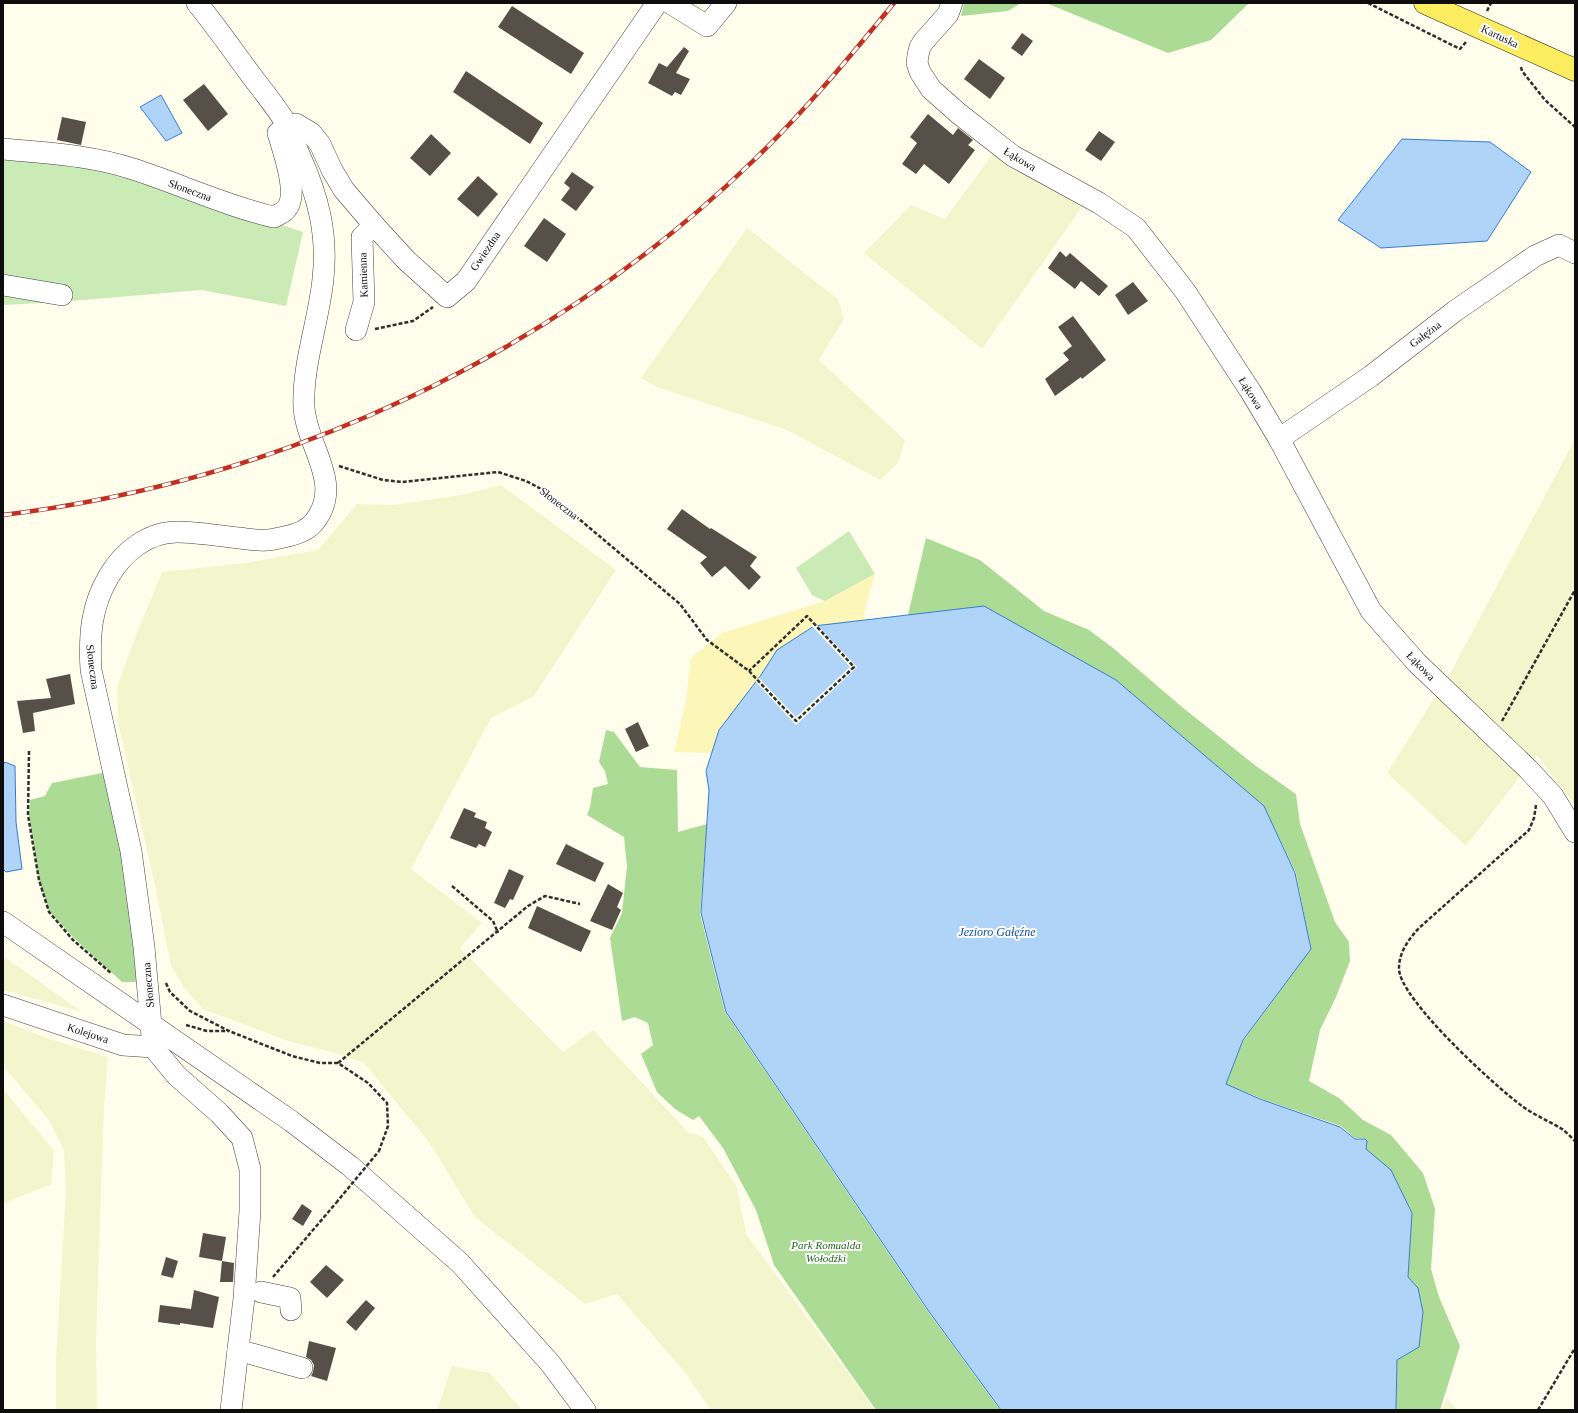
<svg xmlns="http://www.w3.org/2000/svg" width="1578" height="1413" viewBox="0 0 1578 1413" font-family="Georgia,serif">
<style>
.farmland{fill:#f3f6cd}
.green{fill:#caeab6}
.forest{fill:#abdb95}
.sand{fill:#fcf6b8}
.water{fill:#b0d3f8;stroke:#357dd1}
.pier{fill:#fffeed}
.building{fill:#565049}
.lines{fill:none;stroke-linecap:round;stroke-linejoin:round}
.minor-casing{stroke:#404040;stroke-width:22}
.major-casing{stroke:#1e1e1e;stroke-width:23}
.path{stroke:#2f2f2f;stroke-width:2.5;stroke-dasharray:4 2;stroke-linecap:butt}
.minor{stroke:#fff;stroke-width:21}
.major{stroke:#fcec60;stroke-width:22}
.rail-casing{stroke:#c13021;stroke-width:4.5}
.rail{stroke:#fff;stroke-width:3;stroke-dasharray:9;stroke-linecap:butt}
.path-bridge{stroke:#2f2f2f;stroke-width:2.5;stroke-dasharray:4 2;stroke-linecap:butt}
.labels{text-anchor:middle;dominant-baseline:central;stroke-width:4;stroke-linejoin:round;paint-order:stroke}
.street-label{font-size:11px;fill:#0d0d0d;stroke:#fff}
.park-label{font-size:11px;font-style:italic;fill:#21661c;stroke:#fff}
.water-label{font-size:12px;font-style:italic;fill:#1350a2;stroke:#fff}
</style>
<rect width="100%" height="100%" fill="#fffeed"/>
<g class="farmland">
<path d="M995 151 1084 204 982 349 864 253 911 205 945 219Z"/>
<path d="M747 228 838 299 844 319 819 360 905 440 898 463 880 480 787 430 657 387 641 378Z"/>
<path d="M1575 439V805L1537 755 1466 846 1387 773 1451 672Z"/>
<path d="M501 485 616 570 534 696 491 718 411 869 482 923 460 948 563 1052 593 1030 688 1132 703 1137 737 1187 746 1234 875 1410H711L683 1370 617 1294 585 1304 475 1217 429 1142 364 1063 332 1052 291 1042 203 1009 185 989 171 966 156 890 118 722 117 688 132 645 162 572 246 563 318 550 357 504 394 505 461 495Z"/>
<path d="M3 956 26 972 82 1012 3 990Z"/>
<path d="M3 1021 50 1039 108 1057 104 1106 96 1339 97 1410H56V1360L66 1190 64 1150 49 1120 3 1066Z"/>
<path d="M3 1089 54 1151 51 1185 13 1199 3 1205Z"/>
<path d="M452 1366 490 1373 522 1410H437Z"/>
<path d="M1447 1398 1457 1410H1442Z"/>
</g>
<g class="green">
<path d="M3 153 128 175 303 232 286 306 201 290 59 302 3 305Z"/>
<path d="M849 531 875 574 825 601 812 595 796 568Z"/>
</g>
<g class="forest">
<path d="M964 3H1021L1008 11 961 16Z"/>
<path d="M1046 3H1249L1211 40 1168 53Z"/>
<path d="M926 538 980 560 1044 611 1089 630 1113 648 1182 707 1256 766 1296 794 1300 824 1335 922 1349 942 1350 961 1336 997 1320 1030 1309 1081 1339 1098 1363 1120 1391 1135 1423 1173 1435 1209 1431 1269 1439 1297 1460 1346 1440 1410H1396L1397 1360 1419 1347 1423 1312 1418 1288 1408 1277 1412 1212 1391 1170 1366 1149 1367 1141 1364 1138H1355L1341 1126 1265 1100 1226 1084 1243 1041 1311 949 1296 873 1264 806 1116 680 984 606 908 615Z"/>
<path d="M606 730 614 732 640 767 677 770 678 832 707 824 700 914 725 1012 929 1313 1000 1410H876L774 1265 756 1210 723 1148 699 1116 693 1120 675 1109 657 1092 641 1054 653 1045 648 1023 635 1017 622 1021 610 938 622 913 627 866 624 837 587 815 590 807 593 788 608 784 605 771 599 762Z"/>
<path d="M112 771 146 980 135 982H122L75 939 49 911 39 880 29 815 30 800 45 796 52 783Z"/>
</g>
<path class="sand" d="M875 574 865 608 864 621 814 626 777 650 761 675 719 730 712 753 674 752 686 700 691 658 722 633 825 601Z"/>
<g class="water">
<path d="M161 95 182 133 166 141 140 107Z"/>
<path d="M1402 139 1490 142 1531 172 1487 241 1381 248 1338 220Z"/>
<path d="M984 606 1116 680 1264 806 1295 873 1311 949 1243 1040 1226 1084 1260 1099 1340 1127 1355 1139H1365L1367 1141 1366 1149 1391 1170 1412 1213 1408 1277 1418 1288 1423 1312 1419 1347 1397 1360 1396 1410H1001L930 1313 726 1012 701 913 709 790 706 771 719 730 761 675 777 650 814 626Z"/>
<path d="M5 762 15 766 16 822 22 869 6 872 3 869V765Z"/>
</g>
<path class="pier" d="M813 624H816L857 667 796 725 755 681 759 678 796 717 850 667 811 625Z"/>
<g class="building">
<path d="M512 6 584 53 571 74 498 27Z"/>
<path d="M1022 33 1033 41 1022 56 1011 48Z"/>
<path d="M684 47 689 51 676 73 690 79 681 95 675 92 672 96 648 83 659 63 667 67Z"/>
<path d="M979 59 1005 78 990 99 964 79Z"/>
<path d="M466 71 543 123 530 144 453 92Z"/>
<path d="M204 84 228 114 208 131 183 100Z"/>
<path d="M928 114 953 135 958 128 973 140 968 145 975 150 949 184 924 164 916 174 902 164 917 143 910 137Z"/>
<path d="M62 117 86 122 81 145 57 140Z"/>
<path d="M1099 131 1115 142 1101 161 1085 150Z"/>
<path d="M431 134 451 153 430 176 410 158Z"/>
<path d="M572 172 594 187 576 211 561 200 570 188 564 183Z"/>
<path d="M478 176 498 194 478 217 457 199Z"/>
<path d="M544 218 566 234 547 262 524 246Z"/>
<path d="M1060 251 1066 257 1070 253 1108 286 1099 296 1081 281 1075 289 1048 268Z"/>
<path d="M1133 282 1148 301 1128 315 1115 295Z"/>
<path d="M1073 316 1106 360 1082 379 1081 377 1055 396 1045 379 1069 360 1063 353 1072 346 1058 327Z"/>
<path d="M682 509 710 529 711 528 757 557 750 566 761 577 749 590 725 566 712 577 700 563 707 557 667 529Z"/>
<path d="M70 674 75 704 33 713 35 731 23 733 17 701 51 698 46 679Z"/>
<path d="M638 722 649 746 636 752 625 729Z"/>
<path d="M464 808 476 813 474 817 487 822 485 828 492 832 485 847 479 844 476 848 450 838Z"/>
<path d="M566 844 604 863 595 882 556 864Z"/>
<path d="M509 869 524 876 513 900 510 899 505 908 494 903Z"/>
<path d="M608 884 623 893 617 907 621 910 612 930 590 921Z"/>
<path d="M537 906 591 931 581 952 528 928Z"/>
<path d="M302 1204 312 1211 303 1226 292 1219Z"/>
<path d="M203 1233 226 1237 222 1261 199 1257Z"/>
<path d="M166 1257 178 1261 173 1278 161 1275Z"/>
<path d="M222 1261 234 1263 233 1282H220Z"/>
<path d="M326 1265 344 1280 327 1298 310 1282Z"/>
<path d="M194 1290 219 1297 213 1328 180 1323V1325L158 1322 160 1305 191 1309Z"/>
<path d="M366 1300 375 1308 356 1331 346 1322Z"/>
<path d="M309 1341 336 1348 327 1381 311 1376 313 1372 314 1365 311 1360 306 1357Z"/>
</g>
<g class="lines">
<g class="minor-casing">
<g id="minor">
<path d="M670 3 707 26 726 3"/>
<path d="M952 3 948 14 924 41 920 47 918 55 917 63 920 72 931 89 958 113 1013 156 1099 203 1136 228 1185 291 1251 392 1279 439 1371 611 1417 663 1528 769 1553 796 1575 832"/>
<path d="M3 149C46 153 91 155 133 169 180 184 226 206 274 217 279 214 284 213 287 208 299 192 283 151 278 133L287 126 296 124 311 133 320 144 332 170 344 190 374 225 406 260 447 297 466 281 657 3"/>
<path d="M3 285 62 295"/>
<path d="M356 330 364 302 362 237 374 225"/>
<path d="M1279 439 1371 376 1455 311 1535 256 1559 245 1575 253"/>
<path d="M3 922 291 1121 350 1166 460 1263 550 1363 585 1410"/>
<path d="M3 1005 123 1045 153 1047"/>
<path d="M153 1047 144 947 131 851 91 670C89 635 91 606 109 576 123 552 148 532 177 532 198 532 219 536 239 538 248 539 257 541 266 540 272 540 278 538 284 537 294 535 308 531 315 521 344 483 306 446 304 407 302 366 319 320 323 279 328 233 318 196 299 154 295 145 292 134 287 125 276 106 261 89 248 71 231 48 215 25 197 3"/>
<path d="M153 1047 177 1076 219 1113 242 1138 250 1169V1211L244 1298 231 1410"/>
<path d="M261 1292 290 1298 291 1310"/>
<path d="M238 1350 302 1368"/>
</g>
</g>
<g class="major-casing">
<path id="major" d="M1425 3 1575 70"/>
</g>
<g class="path">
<path d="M1368 3 1460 49 1466 42"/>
<path d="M1487 11 1491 3"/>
<path d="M1521 67 1522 71 1545 100 1575 127"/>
<path d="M375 329 413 321 433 307"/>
<path d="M339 466 383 480 402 482 498 472 526 481 547 492 680 604 707 640 749 671 796 721 854 667 807 616 749 671"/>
<path d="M1502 721 1575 590"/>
<path d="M29 751 28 815 39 880 49 912 73 940 112 974"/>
<path d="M1536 805 1534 818 1529 830 1419 928C1409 939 1399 952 1399 968 1398 998 1496 1087 1522 1106 1534 1115 1549 1121 1562 1129 1566 1132 1571 1137 1575 1141"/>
<path d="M452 886 493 921 498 933"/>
<path d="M166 983 170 992 190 1011 229 1031 292 1056 320 1063H338L368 1083 387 1103 388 1126 379 1151"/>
<path d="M186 1025 207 1031H229"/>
<path d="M338 1063 528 906 545 896 580 904"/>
<path d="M273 1277 336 1203"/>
<path d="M1538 1410 1575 1348"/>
</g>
<use href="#minor" class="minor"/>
<use href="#major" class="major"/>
<g class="rail-casing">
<path id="rail" d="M3 515C282 481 550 357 753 161 804 112 849 58 894 3"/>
</g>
<use href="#rail" class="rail"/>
<path class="path-bridge" d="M336 1203 379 1151"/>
</g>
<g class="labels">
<g class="street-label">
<text transform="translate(1500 36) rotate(25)">Kartuska</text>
<text transform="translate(1020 159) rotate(31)">Łąkowa</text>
<text transform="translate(190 190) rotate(20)">Słoneczna</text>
<text transform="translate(485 251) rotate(-56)">Gwiezdna</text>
<text transform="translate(363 275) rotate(-92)">Kamienna</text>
<text transform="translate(1425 334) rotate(-37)">Gałęźna</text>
<text transform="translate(1251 393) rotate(58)">Łąkowa</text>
<text transform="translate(559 503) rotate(38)">Słoneczna</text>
<text transform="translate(1421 666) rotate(46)">Łąkowa</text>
<text transform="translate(93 667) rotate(83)">Słoneczna</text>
<text transform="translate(148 985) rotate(-95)">Słoneczna</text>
<text transform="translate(88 1033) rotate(18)">Kolejowa</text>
</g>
<g class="park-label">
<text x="826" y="1245">Park Romualda<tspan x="826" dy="13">Wołodźki</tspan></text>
</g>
<g class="water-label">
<text x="997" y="932">Jezioro Gałęźne</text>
</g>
</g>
<rect width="1578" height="1413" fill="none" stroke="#0d0d0d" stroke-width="8"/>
</svg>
